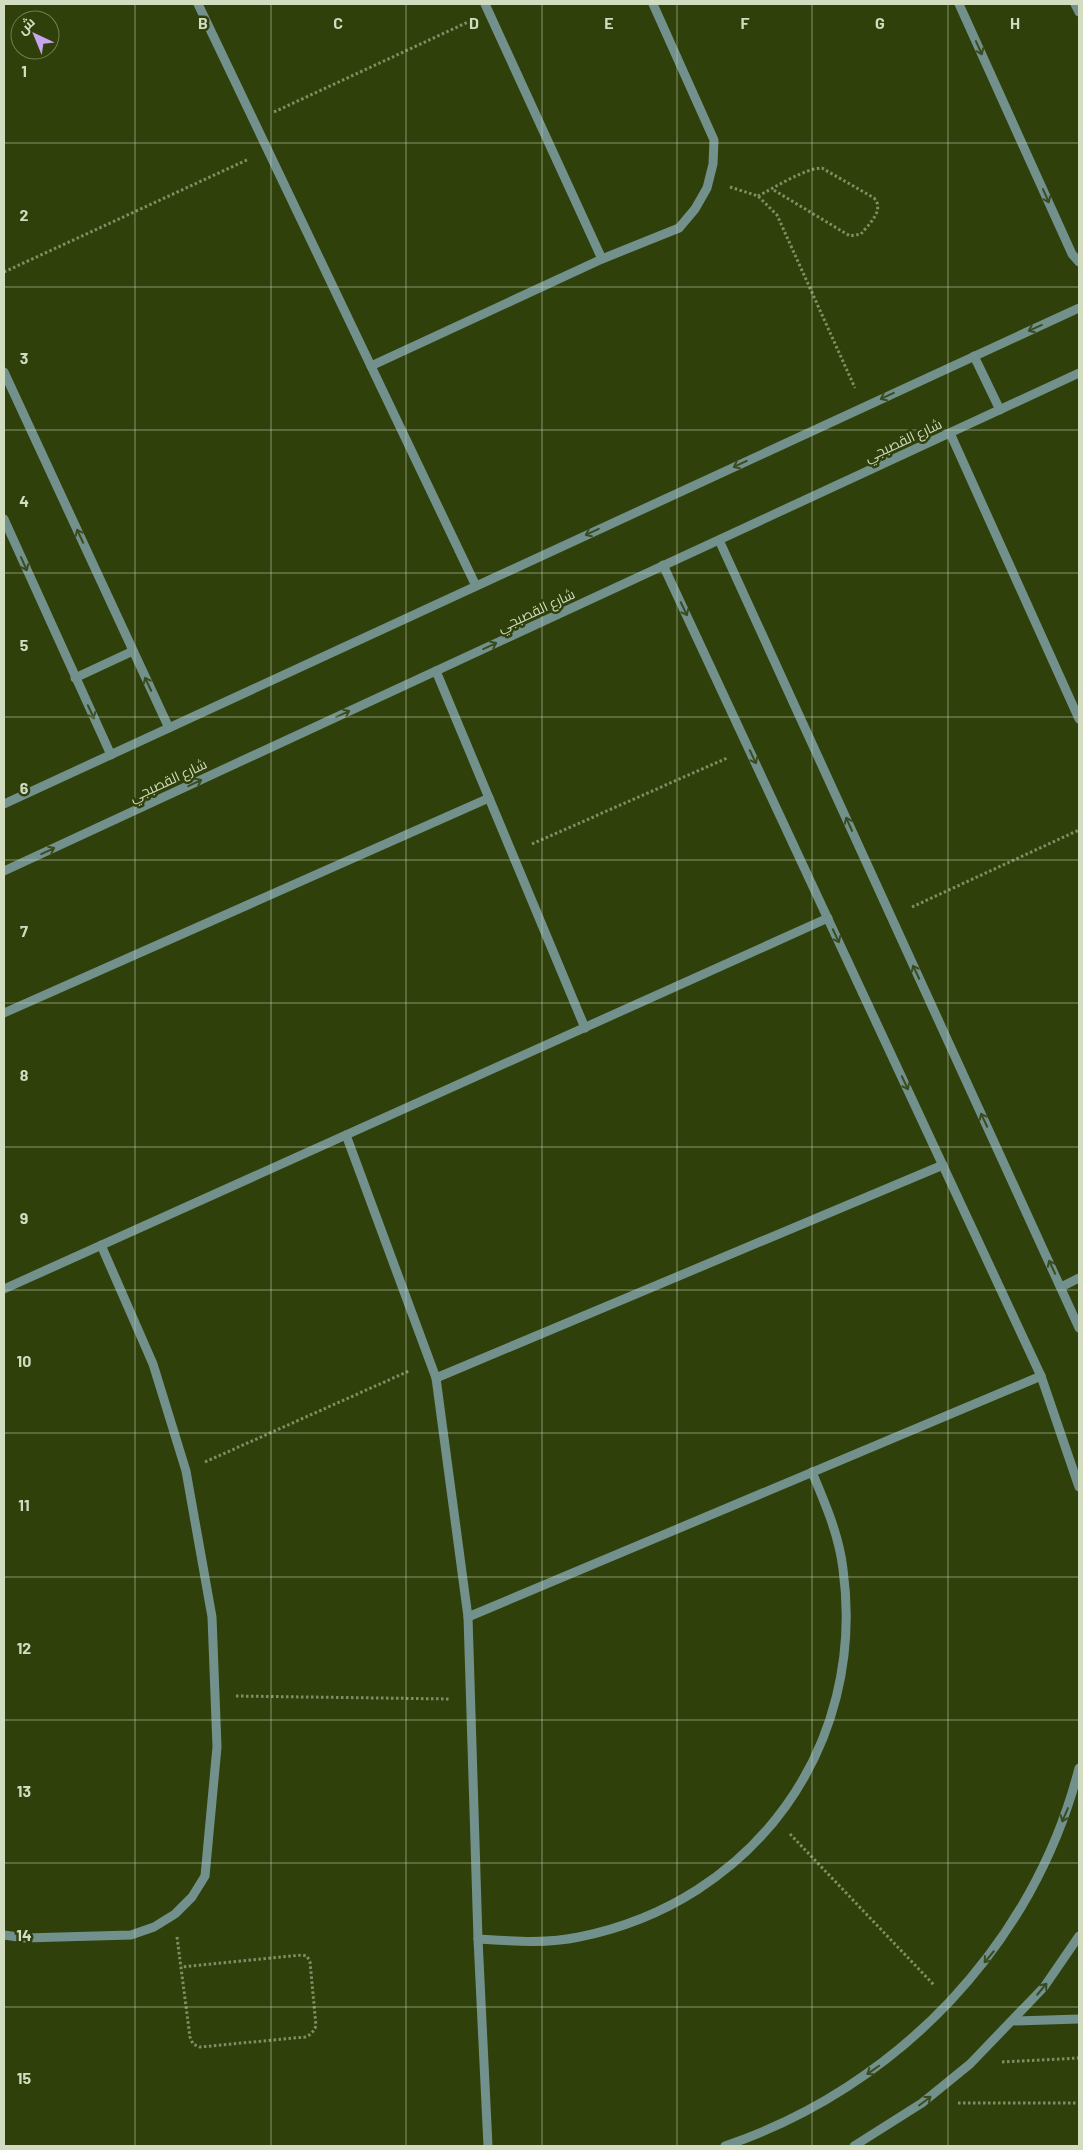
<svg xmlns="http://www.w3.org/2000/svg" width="1083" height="2150" viewBox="0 0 1083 2150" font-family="Barlow,Cairo,sans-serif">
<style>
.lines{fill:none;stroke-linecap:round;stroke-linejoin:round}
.path{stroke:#808e65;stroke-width:3;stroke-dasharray:2.5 2.5;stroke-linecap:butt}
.minor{stroke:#72918c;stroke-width:9}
.oneway{stroke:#3a4c1e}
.grid{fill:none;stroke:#d1dcc0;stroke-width:1;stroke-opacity:0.55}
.labels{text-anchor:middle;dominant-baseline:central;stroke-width:5;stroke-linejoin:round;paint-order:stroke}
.street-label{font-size:14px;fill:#d1dcc0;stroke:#30400a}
.grid-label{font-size:16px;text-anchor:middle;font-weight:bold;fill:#d1dcc0;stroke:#30400a;stroke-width:5;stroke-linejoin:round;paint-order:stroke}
</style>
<rect width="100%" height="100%" fill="#30400a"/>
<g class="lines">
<g class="path">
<path d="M274 112 468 22"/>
<path d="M730 187 758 196 777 215 855 388"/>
<path d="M758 196C774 188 805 168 822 168L874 198C885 210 869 224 861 234L850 236 772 189"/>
<path d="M4 272 249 159"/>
<path d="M532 844 727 758"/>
<path d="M912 907 1079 830"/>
<path d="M205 1462 409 1371"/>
<path d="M236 1696 450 1699"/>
<path d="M790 1834 934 1985"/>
<path d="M177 1937 190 2037 193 2044 200 2047 305 2037C311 2035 313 2032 316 2026L310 1962 307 1956 302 1955 181 1967"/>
<path d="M1002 2062 1079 2058"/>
<path d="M958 2103H1079"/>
</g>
<g class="minor">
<path d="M198 4 476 586"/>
<path d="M485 4 602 259"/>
<path d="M959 4 1072 254 1079 262"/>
<path d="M1075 4 1079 12"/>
<path d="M974 356 1000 410"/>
<path d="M371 366 602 259 679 228 695 209 707 188 713 164 714 140 653 4"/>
<path d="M4 372 169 728"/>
<path d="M950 433 1079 719"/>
<path d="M4 519 111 755"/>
<path d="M719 540 1079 1328"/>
<path d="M663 565 1041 1376 1079 1487"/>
<path d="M436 671 585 1028"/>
<path d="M75 678 133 651"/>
<path d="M4 804 1079 308"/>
<path d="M4 871 1079 373"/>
<path d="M4 1013 489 798"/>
<path d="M346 1135 436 1378 468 1617 478 1939 488 2146"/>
<path d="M1061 1287 1079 1278"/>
<path d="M4 1289 828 918"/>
<path d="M436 1378 943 1165"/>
<path d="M468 1617 1041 1376"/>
<path d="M4 1935 25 1938 131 1935 154 1927 175 1914 192 1897 205 1876 217 1747 212 1617 186 1471 153 1364 101 1245"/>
<path d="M478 1939C511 1941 546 1944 579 1937 754 1902 867 1746 843 1569 839 1535 825 1503 812 1472"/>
<path d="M1013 2021 1079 2019"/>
<path d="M725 2146C898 2087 1034 1945 1079 1768"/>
<path d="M854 2146 922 2103 970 2064 1044 1987 1079 1936"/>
</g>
</g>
<defs><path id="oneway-shaft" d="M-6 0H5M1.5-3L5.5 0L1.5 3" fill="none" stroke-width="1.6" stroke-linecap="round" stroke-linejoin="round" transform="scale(1.25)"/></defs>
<g class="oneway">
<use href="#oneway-shaft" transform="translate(979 48) rotate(66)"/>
<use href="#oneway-shaft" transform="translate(1046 196) rotate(66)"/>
<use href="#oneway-shaft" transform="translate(1035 328) rotate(156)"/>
<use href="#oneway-shaft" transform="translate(887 396) rotate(155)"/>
<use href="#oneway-shaft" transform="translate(740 464) rotate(155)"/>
<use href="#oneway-shaft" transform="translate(592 532) rotate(155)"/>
<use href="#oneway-shaft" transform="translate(80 536) rotate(-115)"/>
<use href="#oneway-shaft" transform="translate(24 564) rotate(66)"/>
<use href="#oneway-shaft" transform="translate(684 609) rotate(65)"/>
<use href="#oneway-shaft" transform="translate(490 646) rotate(-25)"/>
<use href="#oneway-shaft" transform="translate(148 684) rotate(-115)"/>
<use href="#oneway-shaft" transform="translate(91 712) rotate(65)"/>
<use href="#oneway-shaft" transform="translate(343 714) rotate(-25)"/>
<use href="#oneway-shaft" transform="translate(753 757) rotate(65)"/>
<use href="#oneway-shaft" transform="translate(195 783) rotate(-25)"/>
<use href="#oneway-shaft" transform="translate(849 824) rotate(-114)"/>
<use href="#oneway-shaft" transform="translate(48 851) rotate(-25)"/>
<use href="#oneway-shaft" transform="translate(836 936) rotate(65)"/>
<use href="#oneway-shaft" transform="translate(916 972) rotate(-115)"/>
<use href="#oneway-shaft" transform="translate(905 1083) rotate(65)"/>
<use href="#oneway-shaft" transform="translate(984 1120) rotate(-115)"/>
<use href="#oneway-shaft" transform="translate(1052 1267) rotate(-115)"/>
<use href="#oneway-shaft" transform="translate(1065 1815) rotate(113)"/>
<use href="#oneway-shaft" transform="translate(989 1957) rotate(130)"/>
<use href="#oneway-shaft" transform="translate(1042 1989) rotate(-50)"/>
<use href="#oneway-shaft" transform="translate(873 2070) rotate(145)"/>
<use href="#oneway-shaft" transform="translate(925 2101) rotate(-37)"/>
</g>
<path class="grid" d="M135 4V2146M271 4V2146M406 4V2146M542 4V2146M677 4V2146M812 4V2146M948 4V2146M4 143H1079M4 287H1079M4 430H1079M4 573H1079M4 717H1079M4 860H1079M4 1003H1079M4 1147H1079M4 1290H1079M4 1433H1079M4 1577H1079M4 1720H1079M4 1863H1079M4 2007H1079"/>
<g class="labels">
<g class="street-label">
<text transform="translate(903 440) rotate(-25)">شارع القصبجي</text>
<text transform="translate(536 610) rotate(-25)">شارع القصبجي</text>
<text transform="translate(168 780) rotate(-25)">شارع القصبجي</text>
</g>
</g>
<g class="grid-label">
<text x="203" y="29">B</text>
<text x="338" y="29">C</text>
<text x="474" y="29">D</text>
<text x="609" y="29">E</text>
<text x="745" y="29">F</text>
<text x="880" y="29">G</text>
<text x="1015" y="29">H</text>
<text x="24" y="77">1</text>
<text x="24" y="221">2</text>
<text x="24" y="364">3</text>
<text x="24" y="507">4</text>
<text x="24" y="651">5</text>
<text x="24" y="794">6</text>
<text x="24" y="937">7</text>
<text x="24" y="1081">8</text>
<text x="24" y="1224">9</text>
<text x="24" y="1367">10</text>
<text x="24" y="1511">11</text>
<text x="24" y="1654">12</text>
<text x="24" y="1797">13</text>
<text x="24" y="1941">14</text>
<text x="24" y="2084">15</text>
</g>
<rect width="1083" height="2150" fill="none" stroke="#d1dcc0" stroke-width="10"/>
<g transform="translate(35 35) rotate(316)"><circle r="24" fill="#30400a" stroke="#707e53"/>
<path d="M0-4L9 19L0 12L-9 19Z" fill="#c8a6ef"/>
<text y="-8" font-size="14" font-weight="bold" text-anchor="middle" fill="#d1dcc0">ش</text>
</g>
</svg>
